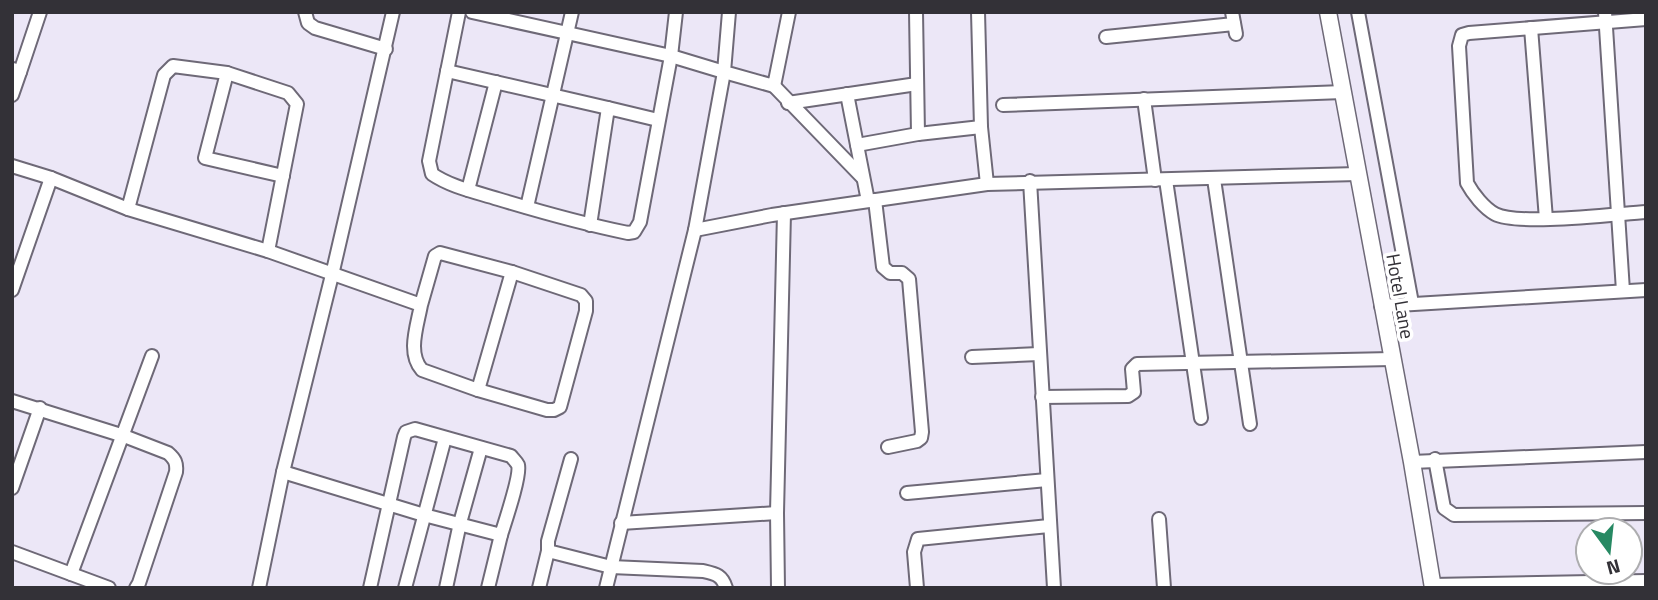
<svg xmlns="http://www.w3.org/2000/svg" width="1658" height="600" viewBox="0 0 1658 600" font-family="'Titillium Web',sans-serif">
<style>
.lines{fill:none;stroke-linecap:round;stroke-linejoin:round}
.minor-casing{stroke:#6e6977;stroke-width:16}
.tertiary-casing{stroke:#6e6977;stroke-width:19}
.minor{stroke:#fff;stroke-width:12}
.tertiary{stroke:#fff;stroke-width:16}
.labels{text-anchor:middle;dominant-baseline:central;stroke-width:7;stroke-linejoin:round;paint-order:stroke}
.street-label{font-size:19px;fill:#333137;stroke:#fff}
</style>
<rect width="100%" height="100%" fill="#ece7f7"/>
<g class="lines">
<g class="minor-casing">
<g id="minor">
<path d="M305 12 308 23 315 28 386 49"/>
<path d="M459 12 429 161 432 174C451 187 476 192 498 199 541 212 584 224 628 233L634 232 640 222 671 56 676 12"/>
<path d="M472 12 671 56 724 72 695 230 606 588"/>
<path d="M729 12 724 72 774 86 789 12"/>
<path d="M916 12 918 134"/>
<path d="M978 12 981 127 987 184"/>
<path d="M1232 12 1236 34"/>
<path d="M1358 12 1412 303"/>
<path d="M1605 12 1623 291"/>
<path d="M1646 19 1469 33 1462 35 1459 46 1467 183C1473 194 1484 208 1495 214 1518 226 1615 214 1646 212"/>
<path d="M1531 28 1546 219"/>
<path d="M1106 37 1234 24"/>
<path d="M447 71 608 108"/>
<path d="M20 72 40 12"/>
<path d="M227 73 205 158 283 176"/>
<path d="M774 86 863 178"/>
<path d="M847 94 868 201"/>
<path d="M12 95 20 72 13 69"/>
<path d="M1144 99 1155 180"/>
<path d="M788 103 917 84"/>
<path d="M1003 105 1343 92"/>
<path d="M857 145 918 134 981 127"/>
<path d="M12 166 51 178 128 209 268 251 421 305C417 327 407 353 422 370L478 390 547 410H554L560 407 586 311V301L581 295 512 272 440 253 435 256 421 305"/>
<path d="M1214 179 1250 424"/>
<path d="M1166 180 1201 418"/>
<path d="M1030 181 1054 588"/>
<path d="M468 190 496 82"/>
<path d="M875 200 883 267 890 273H902L909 279 922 432 921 438 917 441 888 447"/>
<path d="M527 207 572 12"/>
<path d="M128 209 164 75 173 66 227 73 288 93 297 104 268 251"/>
<path d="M590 225 608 108 658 120"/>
<path d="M695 230 772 215 987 184 1358 174"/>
<path d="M12 290 51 178"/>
<path d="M1381 306 1646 290"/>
<path d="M972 357 1039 354"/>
<path d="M478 390 512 272"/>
<path d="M1042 397 1128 396 1134 392 1132 369 1137 364 1392 359"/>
<path d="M12 401 124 436 168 453C175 459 177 463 176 472L139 583 136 588"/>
<path d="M571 459 548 541V551L611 567 703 571C716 574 722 575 726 588"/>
<path d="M1435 459 1444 508 1454 515 1646 513"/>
<path d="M1412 462 1646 452"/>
<path d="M283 472 424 515 501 535C505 522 521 475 518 465 516 461 513 459 511 456L415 429 406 432 404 437 370 588"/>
<path d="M12 488 40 408"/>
<path d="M907 493 1047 480"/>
<path d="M1159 519 1164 588"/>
<path d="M621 523 777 513"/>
<path d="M12 552 109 588"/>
<path d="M71 574 152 356"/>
<path d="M1432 585 1646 581"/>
<path d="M259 588 283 472 332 275 393 12"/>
<path d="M405 588 445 438"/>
<path d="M446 588 460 523 481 448"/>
<path d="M488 588 501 535"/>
<path d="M539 588 548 551"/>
<path d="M778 588 777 513 784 213"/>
<path d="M917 588 914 552 918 539 1049 526"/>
</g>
</g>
<g class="tertiary-casing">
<path id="tertiary" d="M1328 12 1412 462 1433 588"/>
</g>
<use href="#minor" class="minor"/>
<use href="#tertiary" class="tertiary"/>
</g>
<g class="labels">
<g class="street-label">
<text transform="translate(1401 296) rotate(80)">Hotel Lane</text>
</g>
</g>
<rect width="1658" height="600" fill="none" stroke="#333137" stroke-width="28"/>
<g transform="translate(1609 551) rotate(165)"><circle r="33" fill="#ffffff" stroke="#adadaf" stroke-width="2"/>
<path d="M0-5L12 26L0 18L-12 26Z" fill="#278963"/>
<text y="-10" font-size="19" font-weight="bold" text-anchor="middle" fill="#333137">N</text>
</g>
</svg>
